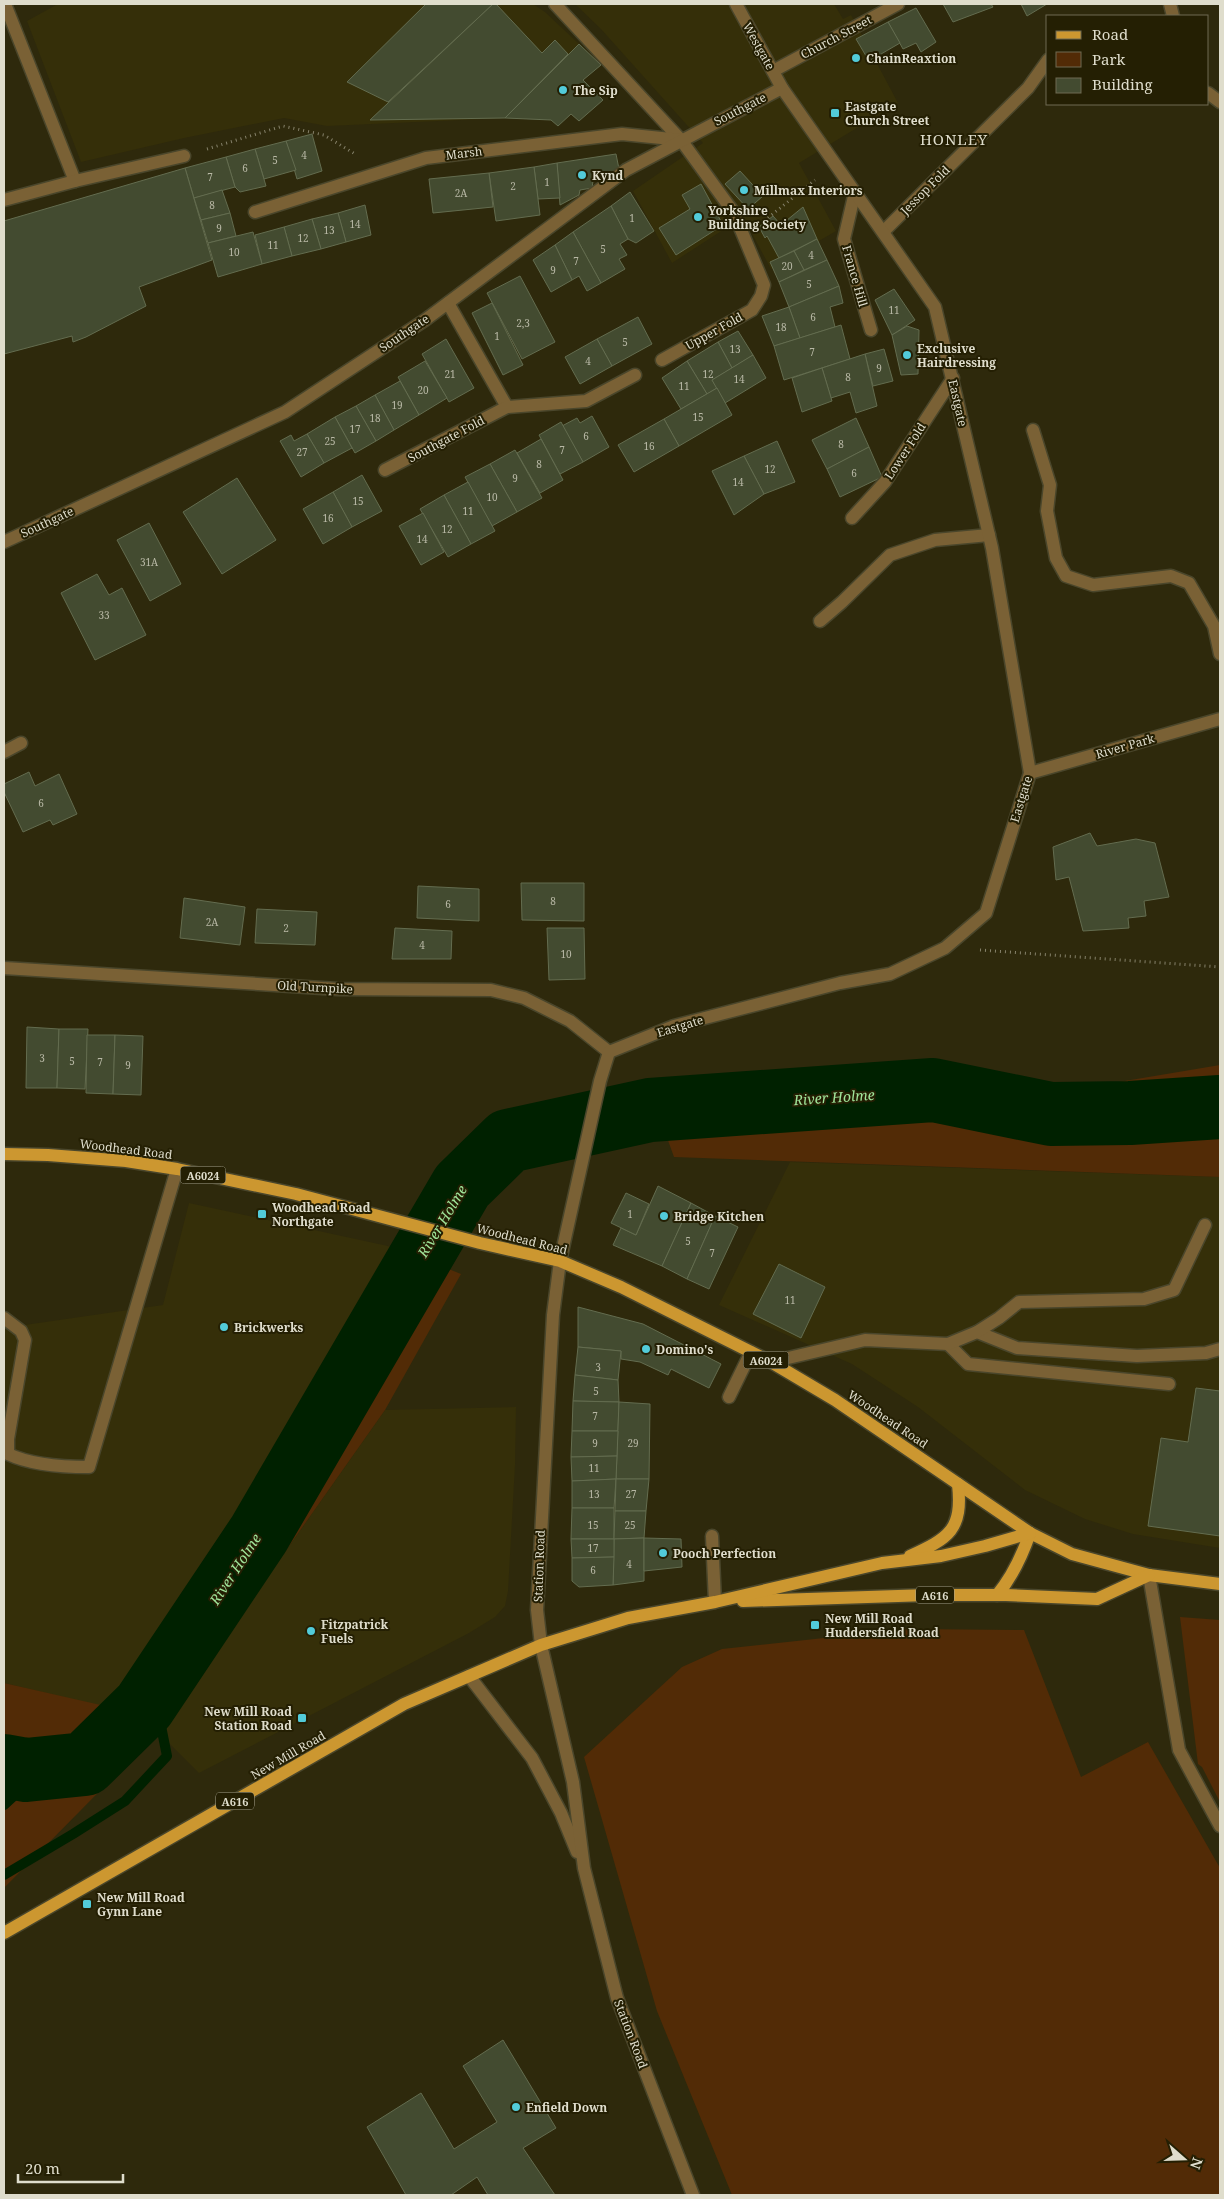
<svg xmlns="http://www.w3.org/2000/svg" width="1224" height="2199" viewBox="0 0 1224 2199" font-family="'Noto Serif',serif">
<style>
.built{fill:#352f09}
.green{fill:#522b06}
.lines{fill:none;stroke-linecap:round;stroke-linejoin:round}
.stream{stroke:#002100;stroke-width:10}
.river{stroke:#002100;stroke-width:64}
.building{fill:#434b30;stroke:#636c4f}
.minor-casing{stroke:#4a462b;stroke-width:15}
.major-casing{stroke:#4a462b;stroke-width:15}
.path{stroke:#86826b;stroke-width:3;stroke-dasharray:1 4;stroke-linecap:butt}
.minor{stroke:#7a6135;stroke-width:12}
.major{stroke:#cc9730;stroke-width:12}
.poi-dot{fill:#52cbd9;stroke:#241f03;stroke-width:2}
.labels{text-anchor:middle;dominant-baseline:central;stroke-width:4;stroke-linejoin:round;paint-order:stroke}
.number-label{font-size:10px;fill:#b8b8a5}
.shield{fill:#241f03;stroke:#a7a490;stroke-width:1}
.shield-label{font-size:11px;font-weight:bold;fill:#dfddcc}
.street-label{font-size:12px;fill:#dfddcc;stroke:#241f03}
.poi-label{font-size:12px;font-weight:bold;fill:#dfddcc;stroke:#241f03;text-anchor:start}
.water-label{font-size:14px;font-style:italic;fill:#a0e59a;stroke:#241f03}
.quarter-label{font-size:15px;letter-spacing:1px;fill:#dfddcc;stroke:#241f03}
</style>
<rect width="100%" height="100%" fill="#2e290c"/>
<g class="built">
<path d="M58 4H533L545 12 579 44 505 118 327 126 284 118 184 138 81 162 27 21Z"/>
<path d="M575 4H834L843 19 851 15 898 103 799 163 836 231 771 269 743 217 672 263 633 191 703 143 601 29Z"/>
<path d="M790 1162 1220 1177V1548L1133 1534 1085 1519 1025 1490 918 1407 852 1364 719 1305Z"/>
<path d="M189 1203 397 1248 263 1486 180 1620 105 1707 4 1683V1328L163 1305Z"/>
<path d="M516 1407 515 1465 508 1591 505 1606 495 1617 469 1633 199 1773 158 1732 385 1410Z"/>
</g>
<g class="green">
<path d="M1220 1065V1177L674 1157 648 1085 851 1072 1089 1087Z"/>
<path d="M397 1248 461 1274 385 1410 158 1732 4 1888V1683L105 1706 180 1620 263 1486Z"/>
<path d="M1180 1617 1220 1620V1802L1202 1767 1198 1764Z"/>
<path d="M907 1629 1024 1630 1081 1777 1148 1742 1220 1868V2195H732L657 2011 584 1757 682 1667 722 1649Z"/>
</g>
<g class="lines">
<g class="stream">
<path d="M4 1805 16 1794 26 1770"/>
<path d="M4 1875 73 1834 125 1801 167 1756 159 1716 144 1706"/>
</g>
<path class="river" d="M4 1766 26 1770 85 1764 144 1706 259 1534 462 1186 508 1141 650 1110 933 1090 1051 1114 1130 1113 1220 1107"/>
</g>
<g class="building">
<path d="M426 4H493L388 102 347 82Z"/>
<path d="M493 4H496L542 53 555 40 568 54 505 118 370 120Z"/>
<path d="M943 4H991L993 7 953 22Z"/>
<path d="M1021 4H1047L1027 16Z"/>
<path d="M916 8 936 42 921 52 916 43 903 49 888 22Z"/>
<path d="M888 22 900 43 869 61 856 39Z"/>
<path d="M579 44 601 65 583 80 603 100 579 121 571 114 558 126 551 120 505 118Z"/>
<path d="M312 134 322 171 297 179 286 141Z"/>
<path d="M286 141 296 170 264 179 255 149Z"/>
<path d="M255 149 266 186 240 192 235 187 226 157Z"/>
<path d="M616 154 619 169 593 181 592 188 580 190 579 195 560 205 557 163Z"/>
<path d="M226 157 235 187 194 198 185 168Z"/>
<path d="M557 163 560 198 538 199 534 167Z"/>
<path d="M534 167 540 215 496 221 489 173Z"/>
<path d="M185 168 212 260 139 287 146 306 86 337 73 342 72 336 4 354V221Z"/>
<path d="M740 171 763 196 748 209 725 184Z"/>
<path d="M489 173 493 207 433 213 429 179Z"/>
<path d="M701 184 723 225 676 255 659 228 690 209 682 195Z"/>
<path d="M222 190 230 213 201 220 194 198Z"/>
<path d="M630 192 654 231 636 243 628 239 611 206Z"/>
<path d="M365 205 371 235 346 242 338 213Z"/>
<path d="M611 206 628 239 620 244 627 255 619 259 625 269 601 283 573 232Z"/>
<path d="M803 207 817 239 779 258 767 236 765 238 759 227 773 216 781 225Z"/>
<path d="M230 213 236 236 208 243 201 220Z"/>
<path d="M338 213 346 242 321 249 312 219Z"/>
<path d="M312 219 321 249 292 256 284 227Z"/>
<path d="M284 227 292 256 262 264 255 235Z"/>
<path d="M253 232 262 264 218 277 208 243Z"/>
<path d="M573 232 601 283 587 291 579 276 572 280 555 245Z"/>
<path d="M817 239 827 260 804 270 794 251Z"/>
<path d="M555 245 572 280 551 292 533 260Z"/>
<path d="M794 251 804 270 779 282 770 262Z"/>
<path d="M827 260 839 286 789 307 779 282Z"/>
<path d="M520 276 555 342 522 359 487 293Z"/>
<path d="M839 286 843 303 830 307 835 327 800 338 789 307Z"/>
<path d="M894 289 915 320 892 335 875 300Z"/>
<path d="M492 303 523 365 503 375 472 313Z"/>
<path d="M789 307 800 338 774 346 762 316Z"/>
<path d="M638 317 652 344 612 366 597 339Z"/>
<path d="M841 325 850 359 784 380 774 346Z"/>
<path d="M907 326 919 330 918 374 901 375 892 335Z"/>
<path d="M738 331 753 355 732 368 718 342Z"/>
<path d="M446 339 474 388 449 402 422 354Z"/>
<path d="M597 339 612 366 580 384 565 357Z"/>
<path d="M718 342 732 368 712 380 717 388 707 394 687 361Z"/>
<path d="M884 349 893 381 873 386 865 354Z"/>
<path d="M865 354 877 406 856 413 850 392 831 398 822 368Z"/>
<path d="M753 355 766 378 725 403 712 380Z"/>
<path d="M425 361 447 398 419 415 398 377Z"/>
<path d="M687 361 707 394 681 409 662 378Z"/>
<path d="M822 368 832 401 802 412 792 378Z"/>
<path d="M400 381 419 415 394 430 375 395Z"/>
<path d="M717 388 732 415 679 446 664 419Z"/>
<path d="M375 395 394 430 376 441 356 406Z"/>
<path d="M356 406 376 441 355 453 335 417Z"/>
<path d="M592 416 609 447 583 462 562 426 577 418 580 423Z"/>
<path d="M335 417 352 448 324 463 307 434Z"/>
<path d="M856 418 869 447 827 469 812 440Z"/>
<path d="M664 419 679 446 634 472 618 445Z"/>
<path d="M561 422 583 462 560 474 539 435Z"/>
<path d="M307 434 324 463 301 477 280 441 291 435 294 441Z"/>
<path d="M541 439 563 480 540 493 517 453Z"/>
<path d="M777 441 795 482 764 494 744 456Z"/>
<path d="M869 447 882 477 840 497 827 469Z"/>
<path d="M515 450 542 498 517 512 490 464Z"/>
<path d="M744 456 764 494 734 515 712 471Z"/>
<path d="M490 464 517 512 492 526 465 477Z"/>
<path d="M362 475 382 511 352 527 333 492Z"/>
<path d="M237 478 276 540 222 574 183 512Z"/>
<path d="M468 482 495 531 471 544 444 495Z"/>
<path d="M333 492 352 527 323 544 303 509Z"/>
<path d="M444 495 471 544 448 557 420 509Z"/>
<path d="M423 513 444 552 421 565 399 526Z"/>
<path d="M149 523 181 584 150 601 117 540Z"/>
<path d="M97 574 109 595 122 588 146 635 95 660 61 593Z"/>
<path d="M29 772 35 786 59 774 77 814 53 825 50 820 23 832 4 792V784Z"/>
<path d="M1090 833 1097 846 1136 839 1155 843 1169 897 1144 901 1146 916 1128 918 1129 928 1083 931 1069 877 1056 880 1053 847Z"/>
<path d="M521 883H584V921L522 920Z"/>
<path d="M418 886 479 889V921L417 918Z"/>
<path d="M184 898 245 907 240 945 180 938Z"/>
<path d="M257 909 317 912 315 945 255 943Z"/>
<path d="M395 928 452 931 451 959H392Z"/>
<path d="M547 928H584L585 979 549 980Z"/>
<path d="M27 1027 59 1029 57 1088H26Z"/>
<path d="M59 1029H88L85 1089 57 1088Z"/>
<path d="M87 1035H115L113 1094 86 1093Z"/>
<path d="M115 1035 143 1036 141 1095 113 1094Z"/>
<path d="M658 1186 691 1203 662 1266 613 1245 621 1228 636 1235Z"/>
<path d="M626 1193 649 1204 636 1235 611 1223Z"/>
<path d="M691 1203 715 1216 687 1279 662 1266Z"/>
<path d="M715 1216 738 1227 709 1289 687 1279Z"/>
<path d="M779 1264 825 1287 801 1338 753 1314Z"/>
<path d="M578 1307 643 1324 721 1364 709 1388 671 1369 668 1375 640 1362 621 1359V1351L578 1347Z"/>
<path d="M578 1347 621 1351 618 1380 575 1375Z"/>
<path d="M575 1375 618 1380 619 1402 573 1401Z"/>
<path d="M1196 1388 1220 1391V1536L1148 1526 1161 1438 1188 1442Z"/>
<path d="M573 1401 619 1402 618 1431H572Z"/>
<path d="M619 1402 650 1404 649 1479H616Z"/>
<path d="M572 1431H618L617 1456 571 1457Z"/>
<path d="M617 1456 616 1479 572 1481 571 1457Z"/>
<path d="M616 1479 614 1508H572V1481Z"/>
<path d="M616 1479H649L646 1511H615Z"/>
<path d="M572 1508H614V1539H571Z"/>
<path d="M615 1511H646L644 1538 614 1539Z"/>
<path d="M644 1538V1581L613 1585 614 1539Z"/>
<path d="M644 1538 681 1539 682 1567 644 1571Z"/>
<path d="M571 1539H614V1557L572 1558Z"/>
<path d="M614 1557 613 1585 579 1587 572 1581V1558Z"/>
<path d="M503 2040 556 2128 523 2148 555 2195H488L477 2177 451 2195H406L367 2127 421 2093 454 2149 497 2122 463 2066Z"/>
</g>
<g class="lines">
<g class="minor-casing">
<g id="minor">
<path d="M5 4 75 181"/>
<path d="M555 4 681 140 734 213 764 285 761 296 752 310 662 360"/>
<path d="M1170 4 1173 16"/>
<path d="M773 71 898 4"/>
<path d="M1208 93 1220 102"/>
<path d="M855 192 844 239 871 330"/>
<path d="M4 200 75 181 184 156"/>
<path d="M255 212 426 158 622 134 681 140"/>
<path d="M883 232 1028 88 1048 60"/>
<path d="M448 303 507 407"/>
<path d="M1033 430 1050 485 1047 511 1056 558 1066 576 1093 585 1171 576 1189 583 1214 626 1220 654"/>
<path d="M385 470 507 407 586 401 635 375"/>
<path d="M852 518 885 482 953 378"/>
<path d="M4 542 285 412 425 320 626 170 782 88"/>
<path d="M820 621 842 602 890 555 935 540 989 535"/>
<path d="M4 752 21 743"/>
<path d="M1030 773 1220 719"/>
<path d="M4 968 338 989 491 990 524 998 570 1021 609 1052"/>
<path d="M4 1318 21 1331 25 1340 8 1439V1454C31 1465 63 1467 89 1467L177 1169"/>
<path d="M977 1332 1017 1348 1137 1356 1206 1353 1220 1349"/>
<path d="M948 1344 968 1364 1169 1384"/>
<path d="M771 1362 865 1340 948 1344 977 1332 999 1318 1019 1302 1144 1299 1174 1290 1205 1225"/>
<path d="M729 1397 751 1352"/>
<path d="M712 1536 715 1602"/>
<path d="M1149 1575 1179 1750 1220 1826"/>
<path d="M469 1676 532 1758 561 1813 577 1852"/>
<path d="M693 2195 617 1998 584 1868 573 1782 541 1645 537 1610 553 1315 560 1261 600 1081 609 1052 674 1026 840 983 890 974 945 948 986 913 1030 773 992 548 935 307 782 88 736 4"/>
</g>
</g>
<g class="major-casing">
<g id="major">
<path d="M4 1154 48 1155 126 1161 177 1169 296 1194 480 1243 560 1261 621 1287 771 1362 835 1400 1030 1533 1072 1554 1149 1575 1220 1584"/>
<path d="M910 1556C949 1538 963 1530 958 1484"/>
<path d="M997 1595C1013 1576 1022 1556 1030 1533"/>
<path d="M743 1601 928 1595H1006L1097 1599 1149 1575"/>
<path d="M4 1933 404 1704 541 1645 628 1618 715 1602 882 1563 941 1556 985 1546 1030 1533"/>
</g>
</g>
<g class="path">
<path d="M207 149 283 126 324 135 355 154"/>
<path d="M764 221 815 180"/>
<path d="M980 950 1220 967"/>
</g>
<use href="#minor" class="minor"/>
<use href="#major" class="major"/>
</g>
<g class="poi-dot">
<circle cx="856" cy="58" r="5"/>
<circle cx="563" cy="90" r="5"/>
<rect x="830" y="108" width="10" height="10" rx="2.5"/>
<circle cx="582" cy="175" r="5"/>
<circle cx="744" cy="190" r="5"/>
<circle cx="698" cy="217" r="5"/>
<circle cx="907" cy="355" r="5"/>
<rect x="257" y="1209" width="10" height="10" rx="2.5"/>
<circle cx="664" cy="1216" r="5"/>
<circle cx="224" cy="1327" r="5"/>
<circle cx="646" cy="1349" r="5"/>
<circle cx="663" cy="1553" r="5"/>
<rect x="810" y="1620" width="10" height="10" rx="2.5"/>
<circle cx="311" cy="1631" r="5"/>
<rect x="297" y="1713" width="10" height="10" rx="2.5"/>
<rect x="82" y="1899" width="10" height="10" rx="2.5"/>
<circle cx="516" cy="2107" r="5"/>
</g>
<g class="labels">
<g class="number-label">
<text x="304" y="155">4</text>
<text x="275" y="160">5</text>
<text x="245" y="168">6</text>
<text x="210" y="177">7</text>
<text x="547" y="182">1</text>
<text x="513" y="186">2</text>
<text x="461" y="193">2A</text>
<text x="212" y="205">8</text>
<text x="632" y="218">1</text>
<text x="355" y="224">14</text>
<text x="219" y="228">9</text>
<text x="329" y="230">13</text>
<text x="303" y="238">12</text>
<text x="273" y="245">11</text>
<text x="603" y="249">5</text>
<text x="234" y="252">10</text>
<text x="811" y="255">4</text>
<text x="576" y="261">7</text>
<text x="787" y="266">20</text>
<text x="553" y="270">9</text>
<text x="809" y="284">5</text>
<text x="894" y="310">11</text>
<text x="813" y="317">6</text>
<text x="523" y="323">2,3</text>
<text x="781" y="327">18</text>
<text x="497" y="336">1</text>
<text x="625" y="342">5</text>
<text x="735" y="349">13</text>
<text x="812" y="352">7</text>
<text x="588" y="361">4</text>
<text x="879" y="368">9</text>
<text x="450" y="374">21</text>
<text x="708" y="374">12</text>
<text x="848" y="377">8</text>
<text x="739" y="379">14</text>
<text x="684" y="386">11</text>
<text x="423" y="390">20</text>
<text x="397" y="405">19</text>
<text x="698" y="417">15</text>
<text x="375" y="418">18</text>
<text x="355" y="429">17</text>
<text x="586" y="436">6</text>
<text x="330" y="441">25</text>
<text x="841" y="444">8</text>
<text x="649" y="446">16</text>
<text x="562" y="450">7</text>
<text x="302" y="452">27</text>
<text x="539" y="464">8</text>
<text x="770" y="469">12</text>
<text x="854" y="473">6</text>
<text x="515" y="478">9</text>
<text x="738" y="482">14</text>
<text x="492" y="497">10</text>
<text x="358" y="501">15</text>
<text x="468" y="511">11</text>
<text x="328" y="518">16</text>
<text x="447" y="529">12</text>
<text x="422" y="539">14</text>
<text x="149" y="562">31A</text>
<text x="104" y="615">33</text>
<text x="41" y="803">6</text>
<text x="553" y="901">8</text>
<text x="448" y="904">6</text>
<text x="212" y="922">2A</text>
<text x="286" y="928">2</text>
<text x="422" y="945">4</text>
<text x="566" y="954">10</text>
<text x="42" y="1058">3</text>
<text x="72" y="1061">5</text>
<text x="100" y="1062">7</text>
<text x="128" y="1065">9</text>
<text x="630" y="1214">1</text>
<text x="688" y="1241">5</text>
<text x="712" y="1253">7</text>
<text x="790" y="1300">11</text>
<text x="598" y="1367">3</text>
<text x="596" y="1391">5</text>
<text x="595" y="1416">7</text>
<text x="595" y="1443">9</text>
<text x="633" y="1443">29</text>
<text x="594" y="1468">11</text>
<text x="594" y="1494">13</text>
<text x="631" y="1494">27</text>
<text x="593" y="1525">15</text>
<text x="630" y="1525">25</text>
<text x="593" y="1548">17</text>
<text x="629" y="1564">4</text>
<text x="593" y="1570">6</text>
</g>
<g class="shield">
<rect x="180.5" y="1166.5" width="45" height="17" rx="4"/>
<rect x="743.5" y="1351.5" width="45" height="17" rx="4"/>
<rect x="916" y="1586.5" width="38" height="17" rx="4"/>
<rect x="216" y="1792.5" width="38" height="17" rx="4"/>
</g>
<g class="shield-label">
<text x="203" y="1175">A6024</text>
<text x="766" y="1360">A6024</text>
<text x="935" y="1595">A616</text>
<text x="235" y="1801">A616</text>
</g>
<g class="street-label">
<text transform="translate(836 37) rotate(-28)">Church Street</text>
<text transform="translate(759 46) rotate(61)">Westgate</text>
<text transform="translate(740 109) rotate(-27)">Southgate</text>
<text transform="translate(464 153) rotate(-7)">Marsh</text>
<text transform="translate(925 190) rotate(-45)">Jessop Fold</text>
<text transform="translate(855 276) rotate(74)">France Hill</text>
<text transform="translate(714 331) rotate(-29)">Upper Fold</text>
<text transform="translate(404 333) rotate(-34)">Southgate</text>
<text transform="translate(958 403) rotate(77)">Eastgate</text>
<text transform="translate(446 439) rotate(-28)">Southgate Fold</text>
<text transform="translate(905 451) rotate(-57)">Lower Fold</text>
<text transform="translate(47 522) rotate(-25)">Southgate</text>
<text transform="translate(1125 746) rotate(-16)">River Park</text>
<text transform="translate(1021 799) rotate(-73)">Eastgate</text>
<text transform="translate(315 987) rotate(3)">Old Turnpike</text>
<text transform="translate(680 1026) rotate(-17)">Eastgate</text>
<text transform="translate(126 1149) rotate(7)">Woodhead Road</text>
<text transform="translate(522 1239) rotate(14)">Woodhead Road</text>
<text transform="translate(888 1419) rotate(34)">Woodhead Road</text>
<text transform="translate(539 1566) rotate(-88)">Station Road</text>
<text transform="translate(288 1755) rotate(-30)">New Mill Road</text>
<text transform="translate(631 2034) rotate(69)">Station Road</text>
</g>
<g class="poi-label">
<text x="866" y="58">ChainReaxtion</text>
<text x="573" y="90">The Sip</text>
<text x="845" y="106">Eastgate<tspan x="845" dy="14">Church Street</tspan></text>
<text x="592" y="175">Kynd</text>
<text x="754" y="190">Millmax Interiors</text>
<text x="708" y="210">Yorkshire<tspan x="708" dy="14">Building Society</tspan></text>
<text x="917" y="348">Exclusive<tspan x="917" dy="14">Hairdressing</tspan></text>
<text x="272" y="1207">Woodhead Road<tspan x="272" dy="14">Northgate</tspan></text>
<text x="674" y="1216">Bridge Kitchen</text>
<text x="234" y="1327">Brickwerks</text>
<text x="656" y="1349">Domino's</text>
<text x="673" y="1553">Pooch Perfection</text>
<text x="825" y="1618">New Mill Road<tspan x="825" dy="14">Huddersfield Road</tspan></text>
<text x="321" y="1624">Fitzpatrick<tspan x="321" dy="14">Fuels</tspan></text>
<text x="292" y="1711" text-anchor="end">New Mill Road<tspan x="292" dy="14">Station Road</tspan></text>
<text x="97" y="1897">New Mill Road<tspan x="97" dy="14">Gynn Lane</tspan></text>
<text x="526" y="2107">Enfield Down</text>
</g>
<g class="water-label">
<text transform="translate(834 1097) rotate(-4)">River Holme</text>
<text transform="translate(442 1221) rotate(-59)">River Holme</text>
<text transform="translate(235 1569) rotate(-57)">River Holme</text>
</g>
<g class="quarter-label">
<text x="954" y="139">HONLEY</text>
</g>
</g>
<rect width="1224" height="2199" fill="none" stroke="#dfddcc" stroke-width="10"/>
<rect x="1046" y="15" width="162" height="90" fill="#241f03" stroke="#6f6b53"/>
<rect x="1056" y="31" width="25" height="8" fill="#cc9730" stroke="#6f6b53"/>
<text x="1092" y="40" font-size="15" fill="#dfddcc">Road</text>
<rect x="1056" y="52" width="25" height="15" fill="#522b06" stroke="#6f6b53"/>
<text x="1092" y="65" font-size="15" fill="#dfddcc">Park</text>
<rect x="1056" y="78" width="25" height="15" fill="#434b30" stroke="#6f6b53"/>
<text x="1092" y="90" font-size="15" fill="#dfddcc">Building</text>
<g transform="translate(1184 2159) rotate(110)" stroke="#241f03" stroke-width="4" paint-order="stroke">
<path d="M0-4L9 19L0 12L-9 19Z" fill="#dfddcc"/>
<text y="-8" font-size="14" font-weight="bold" text-anchor="middle" fill="#dfddcc">N</text>
</g>
<path d="M18 2174v8h105v-8" fill="none" stroke="#dfddcc" stroke-width="2.5"/>
<text x="25" y="2174" font-size="15" fill="#dfddcc" stroke="#241f03" stroke-width="4" paint-order="stroke">20 m</text>
</svg>
